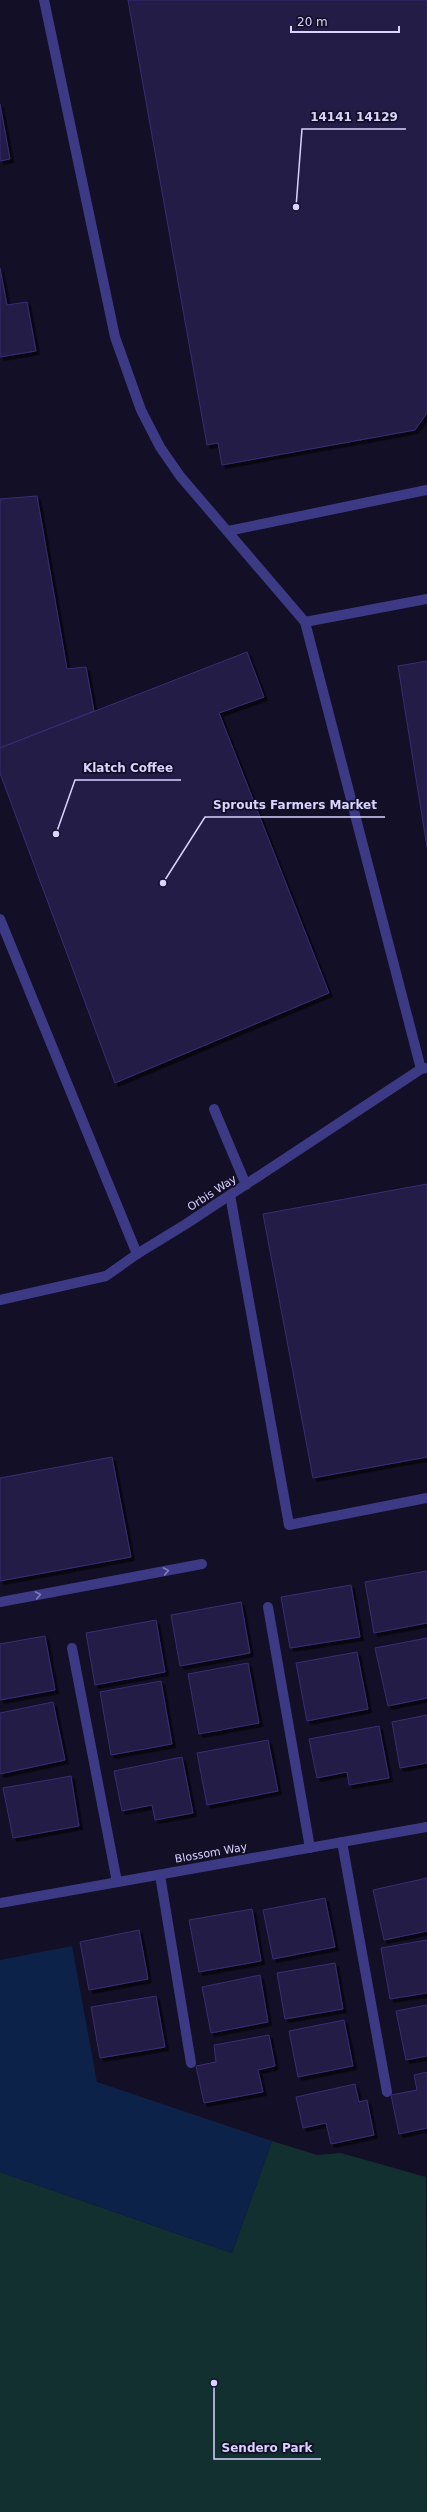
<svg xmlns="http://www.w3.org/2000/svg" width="427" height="2512" viewBox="0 0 427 2512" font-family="'DejaVu Sans',sans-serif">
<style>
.green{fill:#12302f}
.water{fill:#0c2248}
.building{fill:#241b47;stroke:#3b2d73;filter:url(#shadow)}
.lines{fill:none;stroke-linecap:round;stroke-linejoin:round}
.minor{stroke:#3d3a85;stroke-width:10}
.oneway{stroke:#837fbc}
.labels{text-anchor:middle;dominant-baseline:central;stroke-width:3.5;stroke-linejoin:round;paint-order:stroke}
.street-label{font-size:11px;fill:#d9d4ff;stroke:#130f26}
.leader{fill:none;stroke:#d9d4ff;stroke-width:1.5}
.callout-dot{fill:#d9d4ff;stroke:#130f26;stroke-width:1.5}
.callout-label{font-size:12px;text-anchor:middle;font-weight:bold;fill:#d9d4ff;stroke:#130f26;stroke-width:3.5;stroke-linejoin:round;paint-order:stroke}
</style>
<defs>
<filter id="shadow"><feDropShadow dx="3.5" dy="3.5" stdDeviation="0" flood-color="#0009"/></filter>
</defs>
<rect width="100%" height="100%" fill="#130f26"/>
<path class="green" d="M272 2141 317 2155 341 2153 426 2177 427 2512H0V2172L232 2253Z"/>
<path class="water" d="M72 1946 97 2082 272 2141 232 2253 0 2172V1960Z"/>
<g class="building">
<path d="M128 0H427V413L415 430 222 465 218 443 207 445Z"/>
<path d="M0 104 10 159 0 161Z"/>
<path d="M0 268 7 305 27 302 36 351 0 357Z"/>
<path d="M37 496 67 669 86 667 94 711 0 748V499Z"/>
<path d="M247 652 264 697 219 713 329 993 115 1083 0 773V748Z"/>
<path d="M427 661V847L398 666Z"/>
<path d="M427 1184V1457L313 1478 263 1214Z"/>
<path d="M112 1457 131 1557 0 1581V1478Z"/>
<path d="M427 1571V1623L374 1633 365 1582Z"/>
<path d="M351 1585 360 1637 290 1648 281 1597Z"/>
<path d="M241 1602 250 1653 180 1666 171 1615Z"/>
<path d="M156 1620 165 1672 95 1685 86 1633Z"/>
<path d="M45 1636 55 1690 0 1700V1644Z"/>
<path d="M427 1638V1698L388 1706 375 1648Z"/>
<path d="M357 1652 368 1709 307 1721 296 1663Z"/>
<path d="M248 1663 259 1723 199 1734 188 1674Z"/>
<path d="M161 1681 172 1744 111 1755 100 1692Z"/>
<path d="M53 1702 65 1760 0 1774V1713Z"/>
<path d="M427 1715V1763L400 1768 392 1722Z"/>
<path d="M379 1726 389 1778 349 1785 347 1772 317 1778 309 1739Z"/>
<path d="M268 1740 278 1791 207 1805 197 1753Z"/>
<path d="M182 1757 193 1813 155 1820 152 1805 122 1811 114 1771Z"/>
<path d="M71 1776 79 1826 13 1838 3 1788Z"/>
<path d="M427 1878V1931L384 1940 373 1890Z"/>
<path d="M325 1898 335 1947 273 1959 263 1910Z"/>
<path d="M252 1909 261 1961 199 1972 189 1920Z"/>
<path d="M139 1930 148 1979 89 1990 80 1942Z"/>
<path d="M427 1940V1993L390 1999 381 1948Z"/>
<path d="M335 1963 343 2009 285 2019 277 1973Z"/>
<path d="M260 1975 268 2022 211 2033 202 1987Z"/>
<path d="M156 1996 165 2047 100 2058 91 2007Z"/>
<path d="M427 2005V2056L406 2060 396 2011Z"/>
<path d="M344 2020 353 2066 298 2077 289 2031Z"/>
<path d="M269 2035 275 2066 258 2070 263 2092 204 2103 196 2066 216 2062 214 2045Z"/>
<path d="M427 2072V2128L399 2134 391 2095 417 2090 414 2075Z"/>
<path d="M355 2084 359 2102 367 2100 374 2135 331 2144 326 2123 303 2128 296 2097Z"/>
</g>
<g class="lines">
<g class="minor">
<path d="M44 0 115 337 141 410 160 447 180 476 305 622"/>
<path d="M228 531 427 490"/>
<path d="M0 919 137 1254"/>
<path d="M421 1069 305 622 427 599"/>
<path d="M214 1109 246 1185"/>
<path d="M230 1195 289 1525 427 1498"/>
<path d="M0 1300 106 1276 137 1254 186 1224 421 1069 427 1068"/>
<path d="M0 1602 202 1564"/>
<path d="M268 1607 310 1848"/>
<path d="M72 1648 117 1882"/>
<path d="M342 1842 387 2092"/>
<path d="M160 1875 191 2063"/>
<path d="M0 1903 427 1827"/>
</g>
</g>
<defs><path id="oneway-chevron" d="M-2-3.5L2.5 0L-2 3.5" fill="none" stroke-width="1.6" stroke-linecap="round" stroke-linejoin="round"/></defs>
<g class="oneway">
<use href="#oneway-chevron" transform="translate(166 1571) rotate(-10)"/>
<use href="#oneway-chevron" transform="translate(38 1595) rotate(-10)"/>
</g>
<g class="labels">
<g class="street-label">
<text transform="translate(212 1193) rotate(-33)">Orbis Way</text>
<text transform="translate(211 1853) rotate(-10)">Blossom Way</text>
</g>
</g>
<path class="leader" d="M296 207L302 129H406M56 834L75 780H181M163 883L205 817H385M214 2383L214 2459H321"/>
<g class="callout-dot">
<circle cx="296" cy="207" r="4"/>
<circle cx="56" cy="834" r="4"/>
<circle cx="163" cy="883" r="4"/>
<circle cx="214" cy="2383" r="4"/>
</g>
<g class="callout-label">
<text x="354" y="121">14141 14129</text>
<text x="128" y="772">Klatch Coffee</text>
<text x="295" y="809">Sprouts Farmers Market</text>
<text x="267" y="2452">Sendero Park</text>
</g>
<path d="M291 26v6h108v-6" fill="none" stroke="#d9d4ff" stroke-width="2"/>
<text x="297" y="26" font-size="12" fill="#d9d4ff" stroke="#130f26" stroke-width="3" paint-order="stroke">20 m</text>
</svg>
